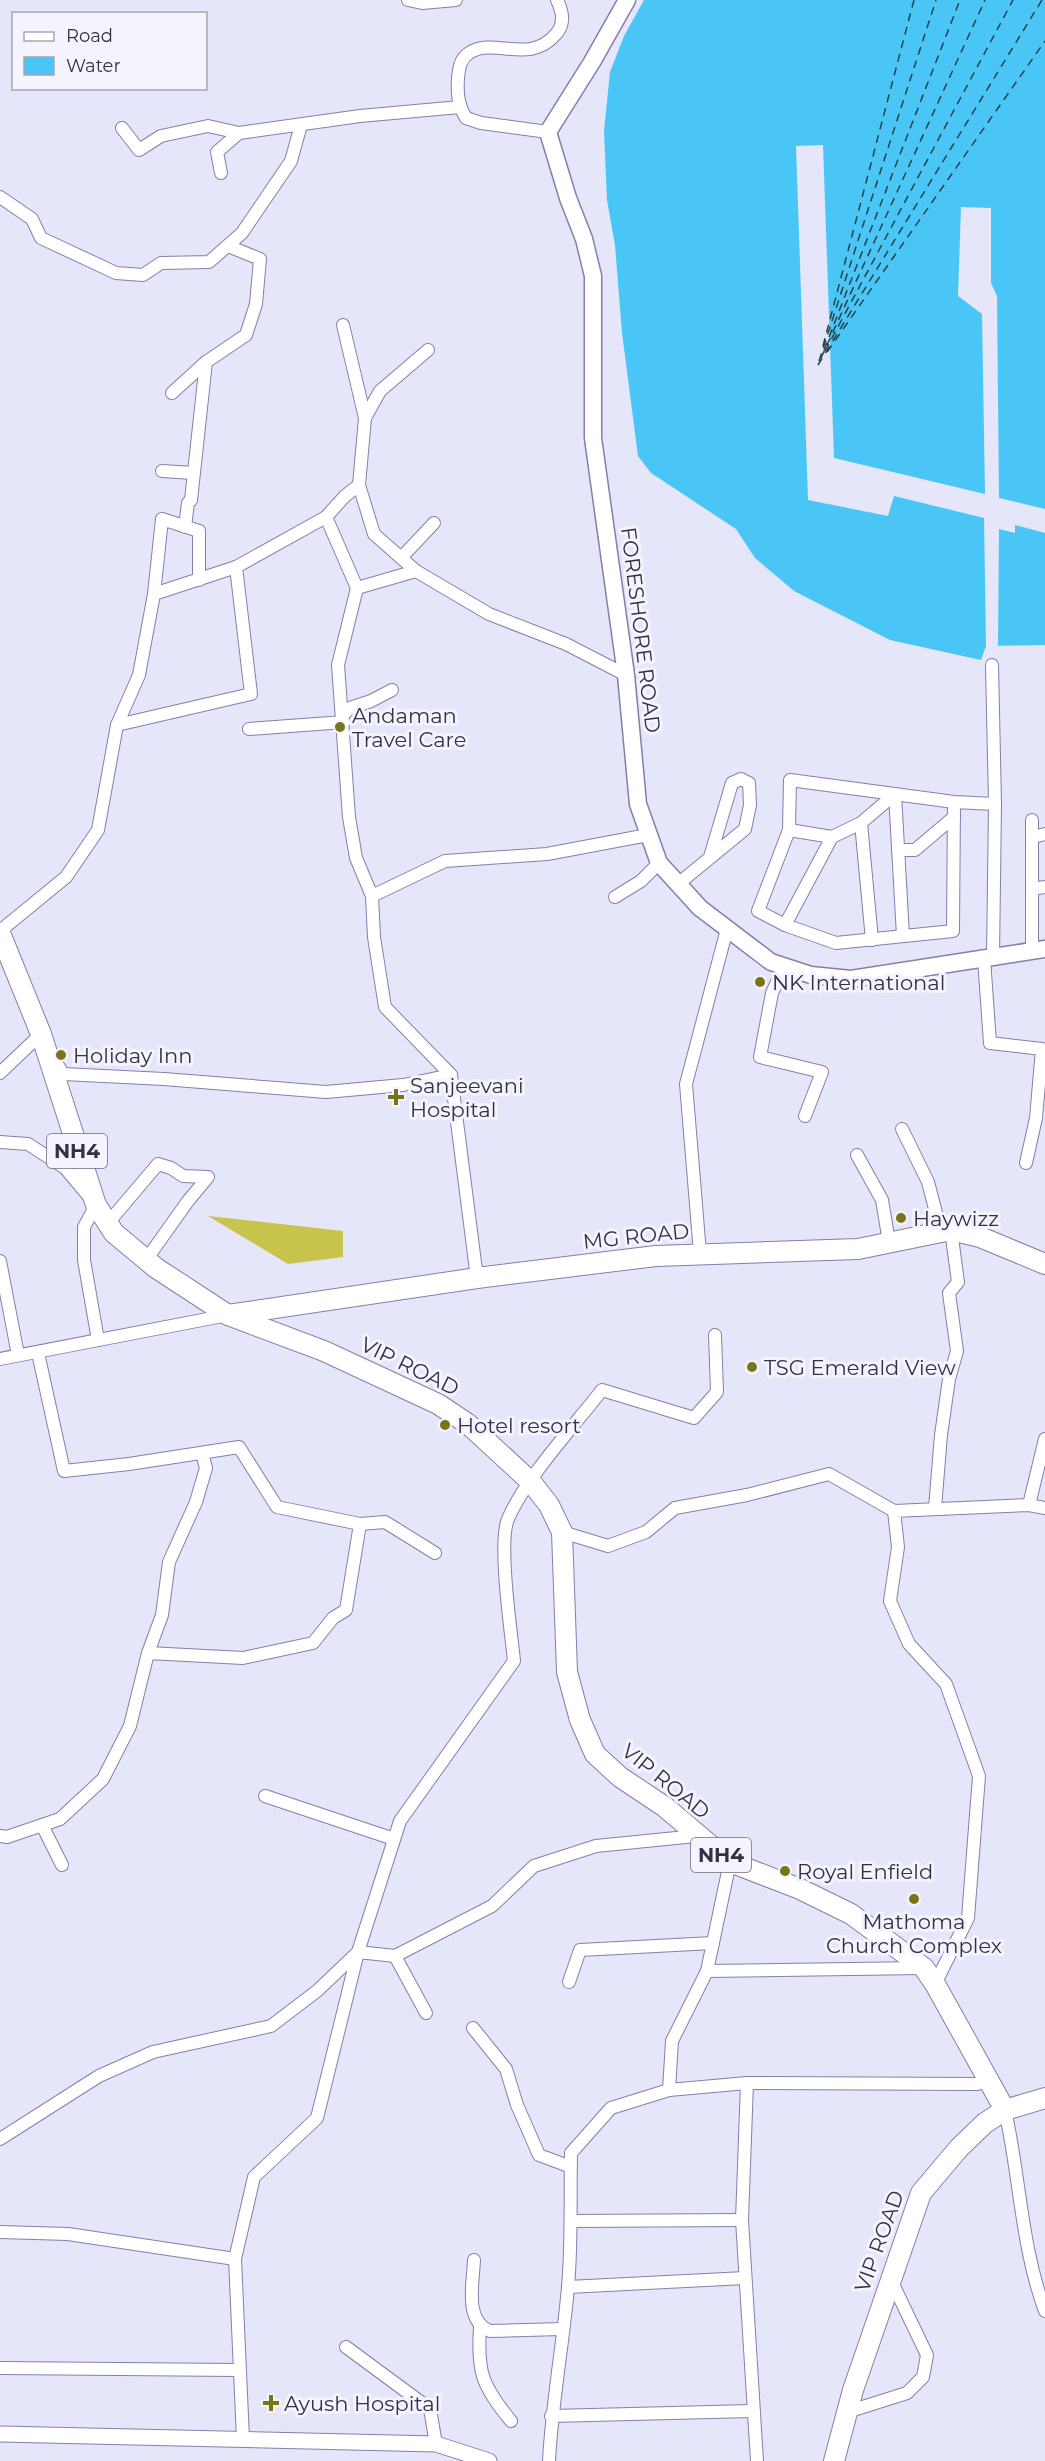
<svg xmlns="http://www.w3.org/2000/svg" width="1045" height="2461" viewBox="0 0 1045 2461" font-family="Montserrat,sans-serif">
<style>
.green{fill:#c8c34b}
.water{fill:#49c6f5}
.pier{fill:#e6e6fa}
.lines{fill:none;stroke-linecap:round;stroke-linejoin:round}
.ferry{stroke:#26414c;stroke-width:1.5;stroke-dasharray:8 6;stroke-linecap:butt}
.minor-casing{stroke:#827fae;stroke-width:14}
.tertiary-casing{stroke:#827fae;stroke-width:17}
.secondary-casing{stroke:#827fae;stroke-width:19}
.primary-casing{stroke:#827fae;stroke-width:22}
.trunk-casing{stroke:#827fae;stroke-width:22}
.minor{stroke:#fff;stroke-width:12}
.tertiary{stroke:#fff;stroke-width:15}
.secondary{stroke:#fff;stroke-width:16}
.primary{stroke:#fff;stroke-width:20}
.trunk{stroke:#fff;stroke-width:20}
.poi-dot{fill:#787419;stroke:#f4f4ff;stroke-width:2}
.labels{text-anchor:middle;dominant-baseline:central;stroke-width:6;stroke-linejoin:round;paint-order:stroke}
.shield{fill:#f4f4ff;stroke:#6c6c7d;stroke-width:1.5}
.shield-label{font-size:20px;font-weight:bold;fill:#323145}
.street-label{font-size:21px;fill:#323145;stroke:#f4f4ff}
.poi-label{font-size:21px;fill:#323145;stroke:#f4f4ff;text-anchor:start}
</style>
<rect width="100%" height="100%" fill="#e6e6fa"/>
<path class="green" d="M208 1216 343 1231V1257L288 1264Z"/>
<path class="water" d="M644 0H1045V645L986 646 981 660 890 640 794 591 755 558 736 529 651 473 638 456 622 333 615 245 607 200 604 131 610 72 624 36Z"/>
<path class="pier" d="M823 145 834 458 985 494 982 314 958 296 961 207 991 208V283L997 296 999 498 1045 509V533L1015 525V533L999 529 998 646H986L984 518 894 496 888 516 808 500 796 146Z"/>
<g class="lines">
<g class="ferry">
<path d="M823 346 914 0"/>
<path d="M824 350 960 0"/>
<path d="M825 351 1013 0"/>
<path d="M827 352 1045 41"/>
<path d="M821 358 985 0"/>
<path d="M819 361 936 0"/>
<path d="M818 365 1042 0"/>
</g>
<g class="minor-casing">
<g id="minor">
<path d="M408 0 422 3 456 0"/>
<path d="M122 128 139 150 161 136 208 126 239 133 360 116 460 107"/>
<path d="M548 132 481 123 466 118C458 105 457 93 458 78 459 68 460 59 469 53 494 36 529 66 556 34 565 24 563 12 557 0"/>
<path d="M221 173 217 152 239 133"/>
<path d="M0 197 32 219 41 238 116 273 143 275 161 263 209 262 242 233 291 161 301 125"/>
<path d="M343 325 365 418 359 485 374 534 416 571 489 614 566 644 626 675"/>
<path d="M172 393 206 362"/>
<path d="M365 418 380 391 428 350"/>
<path d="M162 471 193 473"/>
<path d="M359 485 345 496 326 517 357 588 416 571"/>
<path d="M185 527 188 503 191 500 206 362 246 335 256 304 260 259 228 246"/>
<path d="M401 558 434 523"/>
<path d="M357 588 338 665 349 817 356 858 372 896 374 937 385 1007 451 1075"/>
<path d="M154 594 162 519 199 531V580"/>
<path d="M992 665 995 804 993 957"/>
<path d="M343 715 350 708 371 701 392 690"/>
<path d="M117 725 251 694 236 567"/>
<path d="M249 729 344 722"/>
<path d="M895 794 903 936"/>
<path d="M954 802 953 931 836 943 785 925 758 911 789 830 790 780 954 802 995 804"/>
<path d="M1032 820V951"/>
<path d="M861 823 872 940"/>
<path d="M789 830 832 837"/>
<path d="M1032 837 1045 834"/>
<path d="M898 850H915L954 817"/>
<path d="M678 884 745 829 750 805 749 783 741 779 732 783 710 857"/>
<path d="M1032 889 1045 887"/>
<path d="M372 896 445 861 547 854 648 835"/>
<path d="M615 897 641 881 659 863"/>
<path d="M785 925 832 837 861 823 895 794"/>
<path d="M0 931 66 877 98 830 117 725 139 675 154 594 236 567 326 517"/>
<path d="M984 959 990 1043 1042 1049 1036 1118 1026 1163"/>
<path d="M784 967 772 993 760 1057 822 1072 805 1116"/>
<path d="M56 1062 63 1074 164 1079 326 1092 403 1085 451 1075 477 1278"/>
<path d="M0 1073 41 1034 44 1039"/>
<path d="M902 1129 928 1182 941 1232"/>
<path d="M0 1142 28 1144 65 1168 96 1205 84 1227V1260L98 1340"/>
<path d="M857 1155 882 1200 889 1242"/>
<path d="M108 1223 158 1164 171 1168 183 1176 208 1177 188 1201 146 1260"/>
<path d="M700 1253 686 1084 727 929"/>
<path d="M0 1261 18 1355"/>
<path d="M38 1353 64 1471 129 1464 239 1447 277 1507 360 1524 385 1522 435 1553"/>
<path d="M0 1359 228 1315"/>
<path d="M1029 1505 1045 1439"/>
<path d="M935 1508 941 1435 949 1379 957 1351 949 1293 958 1282 951 1230"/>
<path d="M562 1532 608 1546 646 1532 675 1508 747 1495 829 1474 894 1511"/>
<path d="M148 1653 162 1615 169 1562 196 1502 206 1468 202 1453"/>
<path d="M265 1796 394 1839"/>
<path d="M42 1825 62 1865"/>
<path d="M0 1836 7 1837 60 1819 103 1779 130 1726 148 1653 243 1658 313 1643 333 1618 346 1610 360 1524"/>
<path d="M395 1956 426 2013"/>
<path d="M707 1971 730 1862"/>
<path d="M569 1982 580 1950 713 1943"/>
<path d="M935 1984 968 1918 979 1776 946 1684 909 1644 890 1601 898 1547 894 1511 1029 1505 1045 1508"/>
<path d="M473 2028 506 2069 517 2105 539 2155 571 2167"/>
<path d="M747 2083 742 2220 757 2461"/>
<path d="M669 2090 672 2041 707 1971 922 1968"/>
<path d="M1005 2110C1020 2177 1021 2246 1045 2311"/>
<path d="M0 2139 99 2076 153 2052 271 2026 317 1991 358 1952 400 1821 514 1661C511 1631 498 1543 508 1519 525 1479 574 1426 602 1390L694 1418 717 1392 715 1335"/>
<path d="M571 2221 742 2220"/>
<path d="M0 2232 68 2234 235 2259"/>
<path d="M474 2260C473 2284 464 2321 490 2331L562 2329"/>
<path d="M568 2287 745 2278"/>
<path d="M480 2327C477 2372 482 2386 511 2421"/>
<path d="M346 2347 430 2409 436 2444"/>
<path d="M0 2368 238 2370"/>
<path d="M847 2412 907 2393 923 2377 927 2355 891 2280"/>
<path d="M551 2416 752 2411"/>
<path d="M243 2439 235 2259 254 2177 317 2118 358 1952 395 1956 492 1906 534 1866 596 1846 696 1836"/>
<path d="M549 2461C552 2402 563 2345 568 2287 572 2242 570 2198 571 2153L611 2108 669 2090 747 2083 977 2084 989 2080"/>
</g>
</g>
<g class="tertiary-casing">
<path id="tertiary" d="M0 2434 436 2444 489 2461"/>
</g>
<g class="secondary-casing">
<path id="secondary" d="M627 0 592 62 548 132 568 198 584 239 593 276V438L626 675 638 804 659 863 700 908 771 962 811 975 851 979 1045 949"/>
</g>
<g class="primary-casing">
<g id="primary">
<path d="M228 1315 477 1278 656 1256 858 1249 951 1230 980 1237 1045 1264"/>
<path d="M1005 2110 1045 2098"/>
</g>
</g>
<g class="trunk-casing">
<path id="trunk" d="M0 933 41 1034 96 1205 114 1233 156 1268 228 1315 324 1351 438 1404 468 1424 531 1482 549 1505 562 1532 567 1672 580 1720 595 1754 620 1777 665 1807 730 1862 800 1889 851 1914 924 1968 935 1984 1005 2110 985 2123 959 2148 921 2193 853 2390 834 2461"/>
</g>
<use href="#minor" class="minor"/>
<use href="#tertiary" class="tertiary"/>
<use href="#secondary" class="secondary"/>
<use href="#primary" class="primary"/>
<use href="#trunk" class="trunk"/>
</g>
<g class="poi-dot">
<circle cx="340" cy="727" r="6"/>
<circle cx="760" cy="982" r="6"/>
<circle cx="61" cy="1055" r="6"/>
<path d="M393 1088h6v6h6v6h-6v6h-6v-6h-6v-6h6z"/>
<circle cx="901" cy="1218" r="6"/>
<circle cx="752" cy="1367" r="6"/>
<circle cx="445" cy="1425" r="6"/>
<circle cx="785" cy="1871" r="6"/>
<circle cx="914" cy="1899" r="6"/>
<path d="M268 2394h6v6h6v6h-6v6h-6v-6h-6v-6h6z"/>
</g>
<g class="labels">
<g class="shield">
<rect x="47" y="1134" width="60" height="34" rx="4.5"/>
<rect x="691" y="1838" width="60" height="34" rx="4.5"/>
</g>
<g class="shield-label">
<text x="77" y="1151">NH4</text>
<text x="721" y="1855">NH4</text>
</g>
<g class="street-label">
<text transform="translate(641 630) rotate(83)">FORESHORE ROAD</text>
<text transform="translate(636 1236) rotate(-6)">MG ROAD</text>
<text transform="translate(410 1366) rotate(26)">VIP ROAD</text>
<text transform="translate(666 1781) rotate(39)">VIP ROAD</text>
<text transform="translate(879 2241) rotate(-70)">VIP ROAD</text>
</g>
<g class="poi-label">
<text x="352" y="715">Andaman<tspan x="352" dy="24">Travel Care</tspan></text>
<text x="772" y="982">NK International</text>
<text x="73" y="1055">Holiday Inn</text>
<text x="410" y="1085">Sanjeevani<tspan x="410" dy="24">Hospital</tspan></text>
<text x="913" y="1218">Haywizz</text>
<text x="764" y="1367">TSG Emerald View</text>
<text x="457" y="1425">Hotel resort</text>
<text x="797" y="1871">Royal Enfield</text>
<text x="914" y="1921" text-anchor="middle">Mathoma<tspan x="914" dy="24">Church Complex</tspan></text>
<text x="284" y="2403">Ayush Hospital</text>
</g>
</g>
<rect x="12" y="12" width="195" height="78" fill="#f4f4ff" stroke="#a6a6b5" stroke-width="1.5"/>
<rect x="24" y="32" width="30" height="9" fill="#ffffff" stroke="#a6a6b5" stroke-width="1.5"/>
<text x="66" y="42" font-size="18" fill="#323145">Road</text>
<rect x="24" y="57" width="30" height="18" fill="#49c6f5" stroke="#a6a6b5" stroke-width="1.5"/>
<text x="66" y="72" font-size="18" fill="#323145">Water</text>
</svg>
